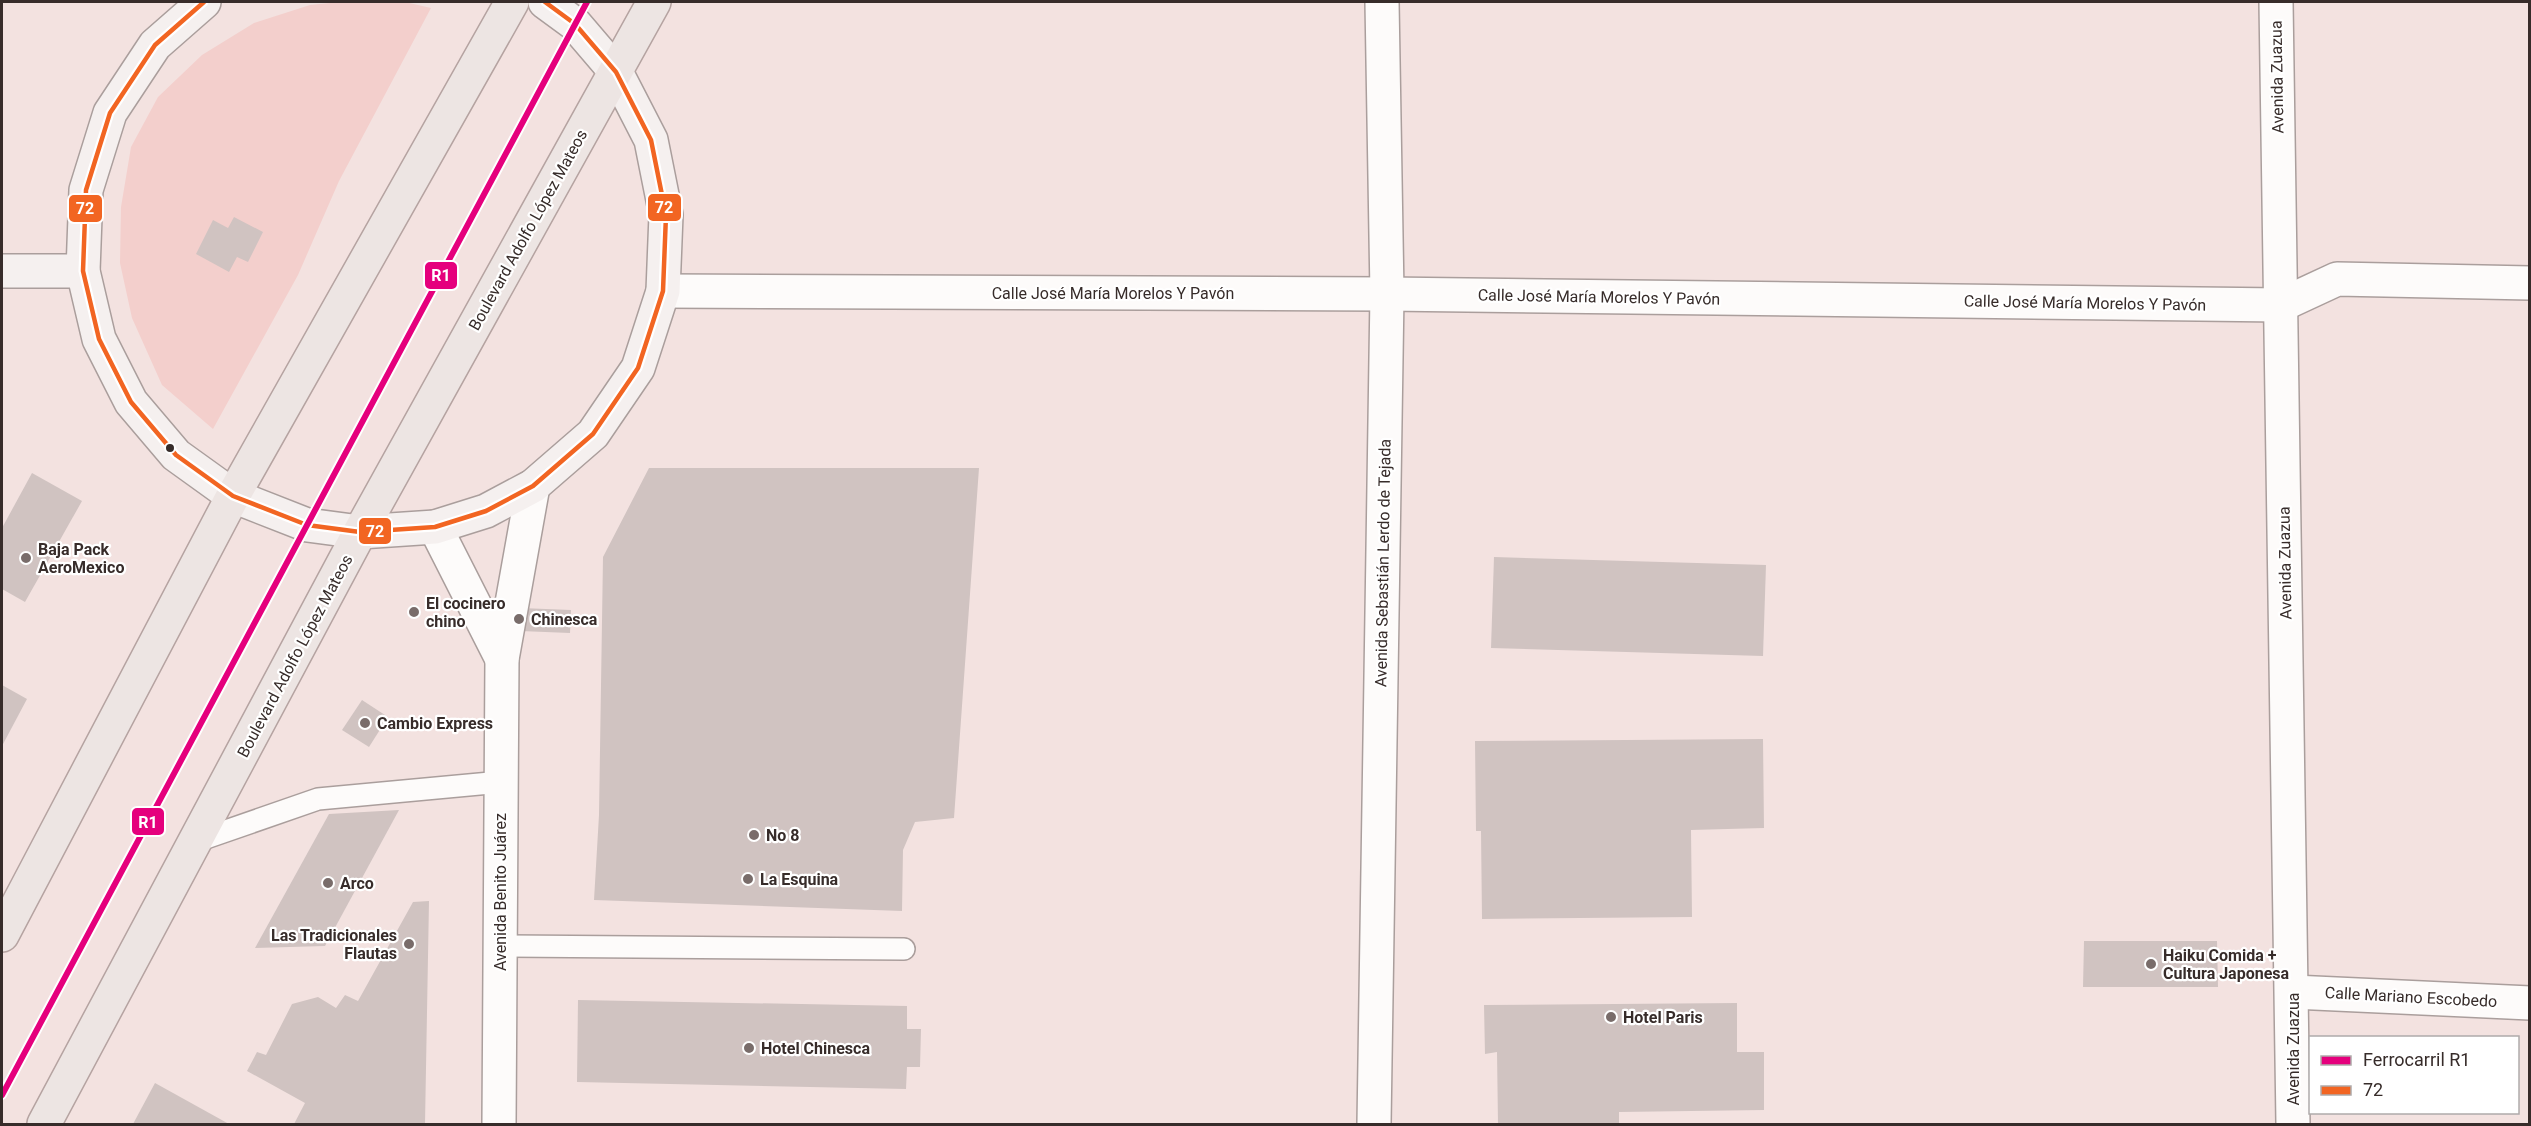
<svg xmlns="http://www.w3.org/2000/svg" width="2531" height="1126" viewBox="0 0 2531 1126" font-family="Roboto,sans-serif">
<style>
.green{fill:#f3cfcc}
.building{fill:#d0c3c1}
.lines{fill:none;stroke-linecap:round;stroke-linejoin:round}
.service-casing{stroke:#aa9e9c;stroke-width:24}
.minor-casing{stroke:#aa9e9c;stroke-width:36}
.secondary-casing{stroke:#aa9e9c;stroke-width:36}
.primary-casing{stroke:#b5a3a1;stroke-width:36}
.service{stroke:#fdfbfa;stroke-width:21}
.minor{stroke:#fdfbfa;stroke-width:33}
.secondary{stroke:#f5f0ef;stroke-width:33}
.primary{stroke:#ede5e3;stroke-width:33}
.bus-1-casing{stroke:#fff;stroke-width:9}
.bus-1{stroke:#f26522;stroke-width:4.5}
.rail-1-casing{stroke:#fff;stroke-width:10}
.rail-1{stroke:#e5007d;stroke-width:6}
.bus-dot{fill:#372c2a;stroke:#fff;stroke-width:2}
.poi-dot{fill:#796c6a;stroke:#fff;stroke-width:2}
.labels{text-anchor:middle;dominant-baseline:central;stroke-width:4.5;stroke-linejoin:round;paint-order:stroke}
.street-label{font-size:16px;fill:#372c2a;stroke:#fff}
.poi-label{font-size:16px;font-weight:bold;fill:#372c2a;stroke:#fff;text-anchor:start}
.line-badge{stroke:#fff;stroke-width:2}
.badge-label{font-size:16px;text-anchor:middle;font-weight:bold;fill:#fff}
</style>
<rect width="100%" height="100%" fill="#f3e2e0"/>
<path class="green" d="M339 2H405L431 8 339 181 298 275 213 429 162 385 132 318 120 263 121 207 131 147 158 97 202 55 254 23 310 5Z"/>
<g class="building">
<path d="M234 217 263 232 248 262 237 257 229 272 196 254 213 220 228 228Z"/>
<path d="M649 468H979L954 818 915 822 903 850 902 911 594 900 599 815 603 557Z"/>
<path d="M32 473 82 501 25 602 2 589V528Z"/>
<path d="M1494 557 1766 565 1763 656 1491 648Z"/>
<path d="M469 606 571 610 570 633 467 629Z"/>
<path d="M2 685 27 699 2 746Z"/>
<path d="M362 700 388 717 369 747 342 730Z"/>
<path d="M1763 739 1764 828 1691 830 1692 917 1482 919 1481 831H1476L1475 741Z"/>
<path d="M399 810 325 946 255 948 329 814Z"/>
<path d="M429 901 425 1124H294L305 1103 247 1071 257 1052 266 1055 292 1004 318 997 336 1008 345 995 358 1001 413 902Z"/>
<path d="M2084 941H2217L2218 987H2083Z"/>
<path d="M578 1000 907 1006V1029H921L920 1067H907L906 1089 577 1082Z"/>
<path d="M1737 1003V1052H1764V1110L1619 1112V1124H1498L1497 1052 1485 1054 1484 1005Z"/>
<path d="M155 1083 229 1124H133Z"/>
</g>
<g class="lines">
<g class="service-casing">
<g id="service">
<path d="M197 841 318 799 501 782"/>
<path d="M500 946 904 949"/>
</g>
</g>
<g class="minor-casing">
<g id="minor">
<path d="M2276 2 2293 1124"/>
<path d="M663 291 1387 294 2281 305 2337 279 2530 283"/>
<path d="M435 527 502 659"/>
<path d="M2293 992 2530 1003"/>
<path d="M499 1124 502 659 533 486"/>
<path d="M1374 1124 1387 294 1382 2"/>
</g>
</g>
<g class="secondary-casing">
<g id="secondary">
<path d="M204 2 155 45 110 113 86 190 83 271 99 339 131 402 176 455 233 496 307 525 360 532 435 527 486 511 533 486 593 434 638 368 663 291 666 215 651 140 616 72 575 24 545 2"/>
<path d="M2 271H83"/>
</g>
</g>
<g class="primary-casing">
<g id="primary">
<path d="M2 935 233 496 512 2"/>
<path d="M44 1124 360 532 654 2"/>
</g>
</g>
<use href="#service" class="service"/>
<use href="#minor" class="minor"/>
<use href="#secondary" class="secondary"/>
<use href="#primary" class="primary"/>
<g class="bus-1-casing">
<path id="bus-1" d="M204 2 155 45 110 113 86 190 83 271 99 339 131 402 176 455 233 496 307 525 360 532 435 527 486 511 533 486 593 434 638 368 663 291 666 215 651 140 616 72 575 24 545 2"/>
</g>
<use href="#bus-1" class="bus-1"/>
<g class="rail-1-casing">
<path id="rail-1" d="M2 1095 587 2"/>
</g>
<use href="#rail-1" class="rail-1"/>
</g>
<circle class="bus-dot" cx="170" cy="448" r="5"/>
<g class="poi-dot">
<circle cx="26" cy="558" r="6"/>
<circle cx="414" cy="612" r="6"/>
<circle cx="519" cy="619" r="6"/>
<circle cx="365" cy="723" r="6"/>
<circle cx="754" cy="835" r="6"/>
<circle cx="748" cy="879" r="6"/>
<circle cx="328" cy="883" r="6"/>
<circle cx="409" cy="944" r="6"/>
<circle cx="2151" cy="964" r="6"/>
<circle cx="1611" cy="1017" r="6"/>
<circle cx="749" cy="1048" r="6"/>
</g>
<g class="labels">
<g class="street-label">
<text transform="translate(2277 77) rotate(-91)">Avenida Zuazua</text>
<text transform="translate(528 230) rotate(-61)">Boulevard Adolfo López Mateos</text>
<text x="1113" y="293">Calle José María Morelos Y Pavón</text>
<text transform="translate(1599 297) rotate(1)">Calle José María Morelos Y Pavón</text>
<text transform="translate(2085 303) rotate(1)">Calle José María Morelos Y Pavón</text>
<text transform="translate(1383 563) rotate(-89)">Avenida Sebastián Lerdo de Tejada</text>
<text transform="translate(2285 563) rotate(-91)">Avenida Zuazua</text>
<text transform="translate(295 656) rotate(-62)">Boulevard Adolfo López Mateos</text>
<text transform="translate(500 892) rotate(-90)">Avenida Benito Juárez</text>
<text transform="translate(2411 997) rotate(3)">Calle Mariano Escobedo</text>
<text transform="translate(2293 1049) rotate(-90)">Avenida Zuazua</text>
</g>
<g class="poi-label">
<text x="38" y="549">Baja Pack<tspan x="38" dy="18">AeroMexico</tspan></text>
<text x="426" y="603">El cocinero<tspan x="426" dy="18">chino</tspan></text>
<text x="531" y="619">Chinesca</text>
<text x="377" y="723">Cambio Express</text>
<text x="766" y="835">No 8</text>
<text x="760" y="879">La Esquina</text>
<text x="340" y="883">Arco</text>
<text x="397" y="935" text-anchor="end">Las Tradicionales<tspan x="397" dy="18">Flautas</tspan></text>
<text x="2163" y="955">Haiku Comida +<tspan x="2163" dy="18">Cultura Japonesa</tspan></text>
<text x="1623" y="1017">Hotel Paris</text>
<text x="761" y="1048">Hotel Chinesca</text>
</g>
</g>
<g class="line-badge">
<rect x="647" y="193" width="35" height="29" rx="6" fill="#f26522"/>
<rect x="68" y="194" width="35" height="29" rx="6" fill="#f26522"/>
<rect x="424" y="261" width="34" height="29" rx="6" fill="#e5007d"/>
<rect x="358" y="517" width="34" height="28" rx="6" fill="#f26522"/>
<rect x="131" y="807" width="34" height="29" rx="6" fill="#e5007d"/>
</g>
<g class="badge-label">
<text x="664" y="213">72</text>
<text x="85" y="214">72</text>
<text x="441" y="281">R1</text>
<text x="375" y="537">72</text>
<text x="148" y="828">R1</text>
</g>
<rect width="2531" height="1126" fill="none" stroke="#372c2a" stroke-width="6"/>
<rect x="2309" y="1036" width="210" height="78" fill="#ffffff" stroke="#afabaa" stroke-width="1.5"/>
<rect x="2321" y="1056" width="30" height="9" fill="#e5007d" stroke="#afabaa" stroke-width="1.5"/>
<text x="2363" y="1066" font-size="18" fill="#372c2a">Ferrocarril R1</text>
<rect x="2321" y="1086" width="30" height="9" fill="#f26522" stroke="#afabaa" stroke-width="1.5"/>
<text x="2363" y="1096" font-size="18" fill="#372c2a">72</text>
</svg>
